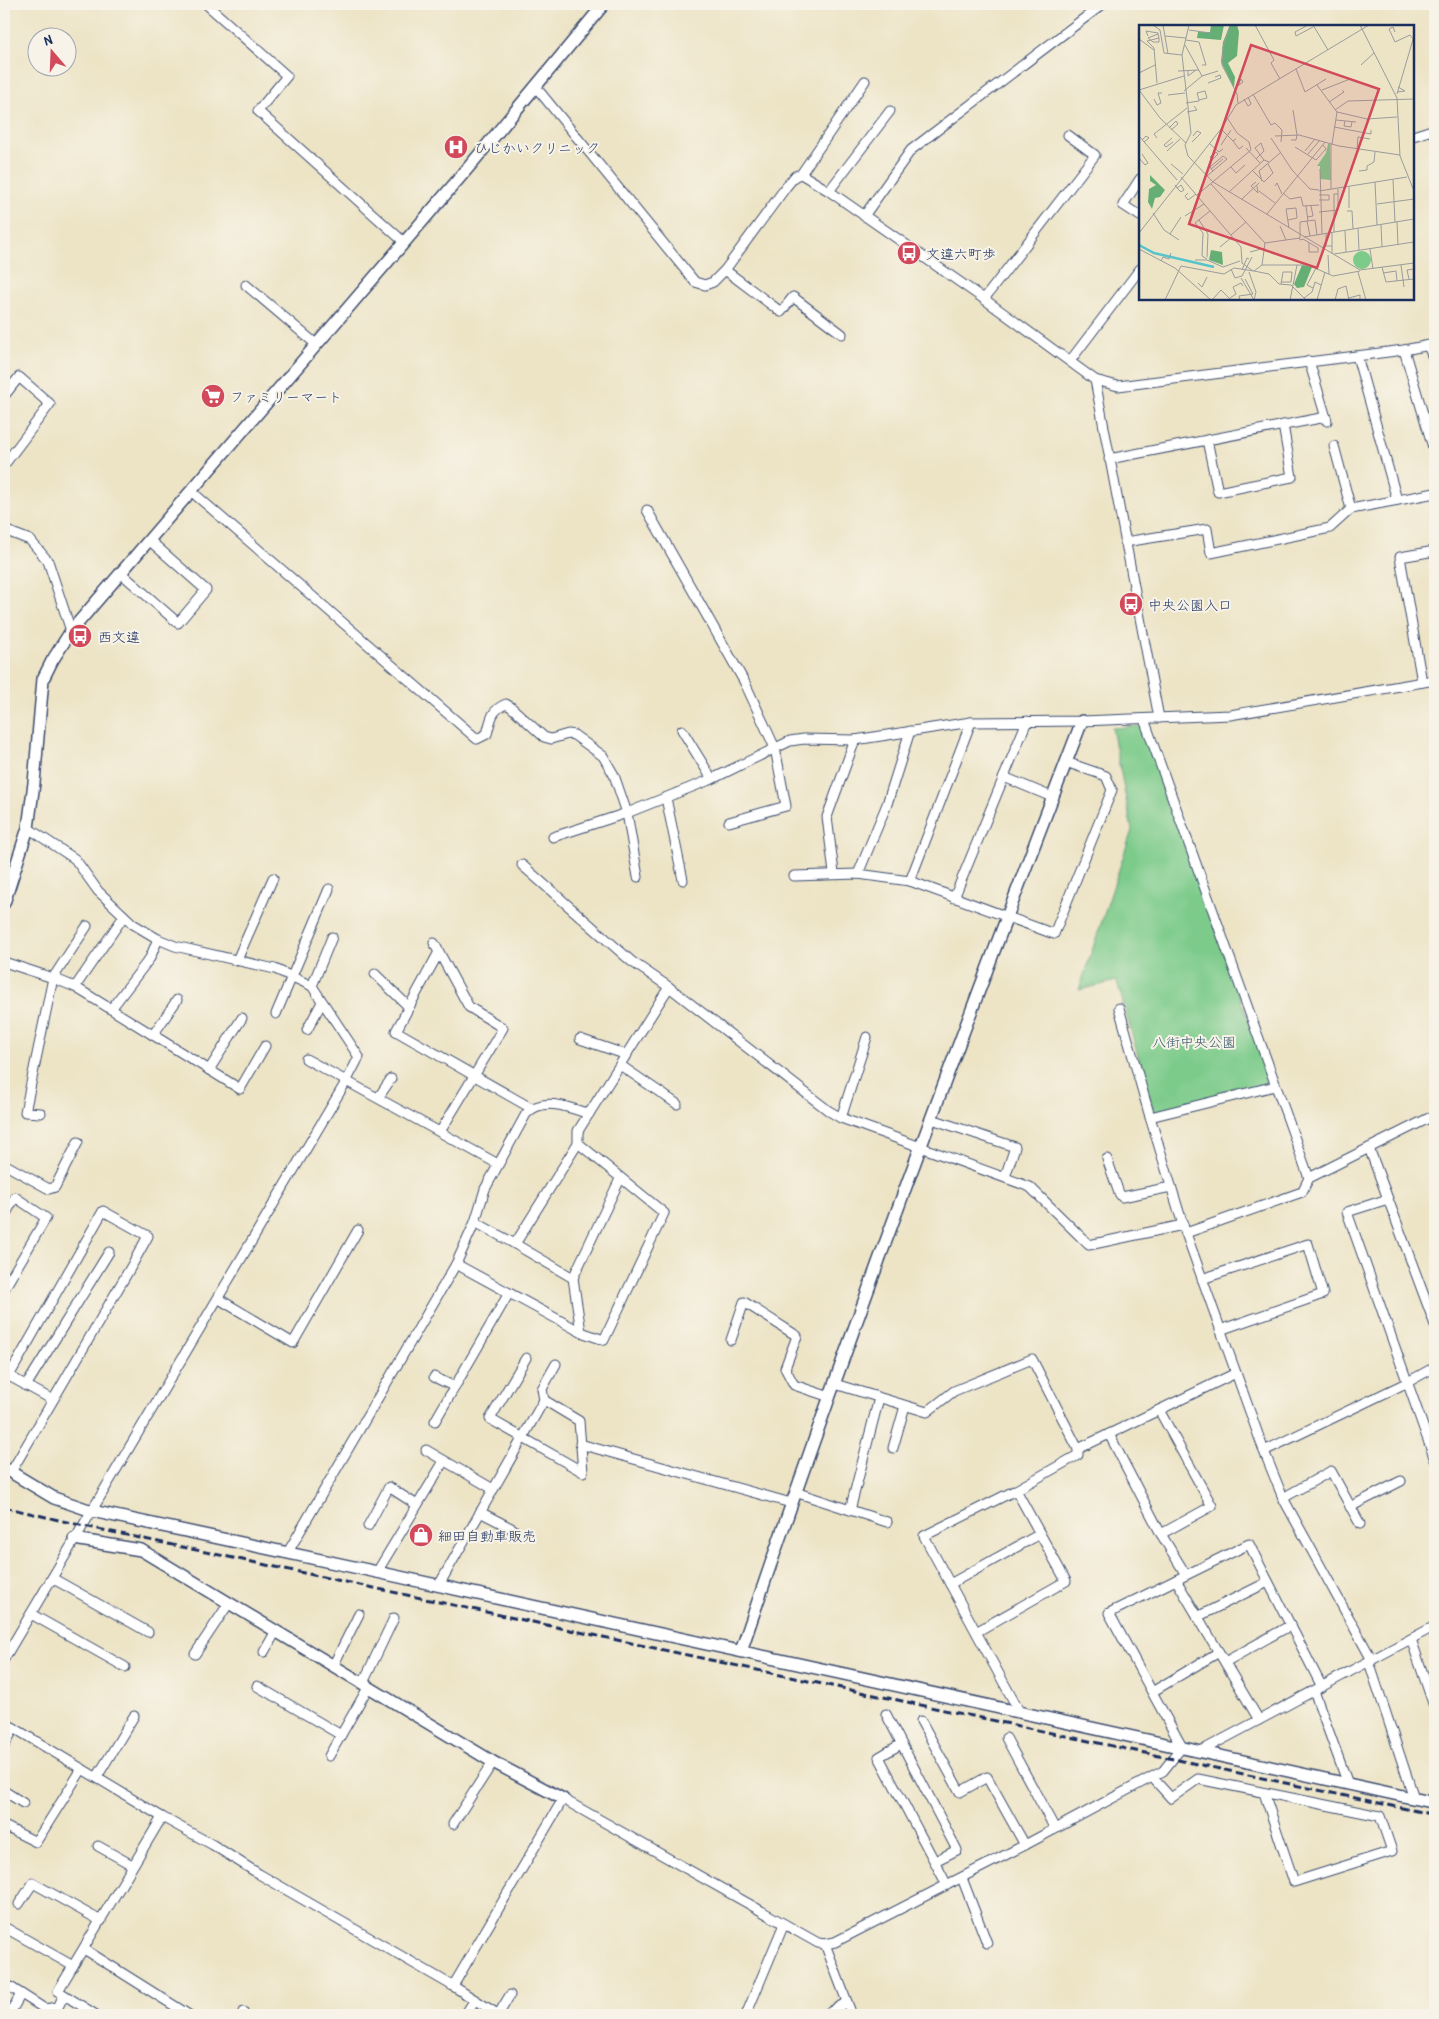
<svg xmlns="http://www.w3.org/2000/svg" width="1439" height="2019" viewBox="0 0 1439 2019" font-family="'Patrick Hand','Klee One',sans-serif">
<style>
.green{fill:#7ccb8a;stroke:#4c7d74}
.lines{fill:none;stroke-linecap:round;stroke-linejoin:round}
.minor-casing{stroke:#3a4a6e;stroke-width:11}
.tertiary-casing{stroke:#3a4a6e;stroke-width:14}
.minor{stroke:#fff;stroke-width:9}
.tertiary{stroke:#fff;stroke-width:11}
.rail{stroke:#1b2f5e;stroke-width:3;stroke-dasharray:8 4;stroke-linecap:butt}
.labels{text-anchor:middle;dominant-baseline:central;stroke-width:4;stroke-linejoin:round;paint-order:stroke}
.poi-label{font-size:14px;fill:#1b2f5e;stroke:#f7f3e8;text-anchor:start}
.park-label{font-size:14px;fill:#335669;stroke:#f7f3e8}
.inset-river{fill:none;stroke:#57c4cb;stroke-width:2.5}
.inset-road{fill:none;stroke:#999c9c;stroke-width:1}
.view{fill:#d1495b;fill-opacity:0.15;stroke:#d1495b;stroke-width:2.5}
.inset-edge{fill:none;stroke:#1b2f5e;stroke-width:2.5}
</style>
<rect width="100%" height="100%" fill="#f7f3e8"/>
<filter id="ink" filterUnits="userSpaceOnUse"><feTurbulence type="fractalNoise" baseFrequency=".02" numOctaves="2"/><feDisplacementMap in="SourceGraphic" scale="10" xChannelSelector="R" yChannelSelector="G"/><feConvolveMatrix kernelMatrix="1 2 1 2 8 2 1 2 1" color-interpolation-filters="sRGB"/></filter>
<filter id="wash" filterUnits="userSpaceOnUse"><feTurbulence type="fractalNoise" baseFrequency=".0096" numOctaves="4" result="noise"/><feDisplacementMap in="SourceGraphic" scale="20" xChannelSelector="R" yChannelSelector="G"/><feGaussianBlur stdDeviation="1.12" result="paint"/><feColorMatrix in="noise" values="0 0 0 0 0 0 0 0 0 0 0 0 0 0 0 0 0 1.4 0 .05"/><feComposite in="paint" operator="in"/></filter>
<g filter="url(#wash)">
<rect width="100%" height="100%" fill="#ede4c6"/>
<path class="green" d="M1142 726 1271 1083 1154 1113 1117 981 1079 990 1132 830 1112 728Z"/>
</g>
<g filter="url(#ink)">
<g class="lines">
<g class="minor-casing">
<g id="minor">
<path d="M206 4 287 76 258 111 404 242"/>
<path d="M535 86 695 282 705 285 713 282 725 270 786 187 795 176 801 174 865 81"/>
<path d="M1413 136 1435 129"/>
<path d="M801 174 829 191 984 299 1095 380 1159 718"/>
<path d="M1140 179 1123 205 1140 216"/>
<path d="M829 191 890 111"/>
<path d="M864 216 911 150 1103 4"/>
<path d="M725 270 781 312 793 297 842 334"/>
<path d="M246 285 317 345"/>
<path d="M984 299 1095 155 1068 135"/>
<path d="M1428 346 1435 362"/>
<path d="M1404 350 1435 454"/>
<path d="M1357 356 1397 500"/>
<path d="M1070 361 1140 269"/>
<path d="M1309 361 1327 421"/>
<path d="M1095 380 1118 386 1404 350 1435 344"/>
<path d="M4 396 19 377 50 404 4 465"/>
<path d="M1207 440 1218 492 1292 477 1283 425"/>
<path d="M1334 446 1351 509"/>
<path d="M1109 459 1326 417"/>
<path d="M191 491 477 739 487 734C491 720 491 710 506 704L511 707 544 737 551 739 568 734 574 735 603 756 614 775 627 813 638 877"/>
<path d="M647 510 745 683 775 748 786 806 729 822"/>
<path d="M4 530 30 540 48 561 71 631"/>
<path d="M1125 542 1207 529 1211 553 1330 528 1351 509 1435 493"/>
<path d="M121 573 178 623 206 590 149 540"/>
<path d="M1422 682 1400 557 1435 551"/>
<path d="M1144 719 1309 1178"/>
<path d="M682 730 712 779"/>
<path d="M1004 777 1052 797"/>
<path d="M666 798 683 880"/>
<path d="M553 837 627 813 712 779 790 741 804 739 855 740 971 722 1082 721 1230 715 1435 680"/>
<path d="M522 865 631 961 669 987 829 1111 841 1118 1030 1187 1089 1245 1183 1225"/>
<path d="M834 873 827 817 855 740"/>
<path d="M858 874 887 804 910 731"/>
<path d="M794 876 858 874 910 881 1054 934 1112 790 1106 776 1066 762"/>
<path d="M910 881 971 722"/>
<path d="M954 898 1027 721"/>
<path d="M434 943 469 1007 503 1028 440 1132"/>
<path d="M439 952 396 1031 531 1108"/>
<path d="M237 960 273 878"/>
<path d="M4 962 53 978 75 987 153 1035 177 1000"/>
<path d="M375 974 409 1007"/>
<path d="M312 986 332 937"/>
<path d="M75 987 124 916"/>
<path d="M1119 1008 1150 1117 1183 1225 1264 1451 1283 1498 1372 1660"/>
<path d="M111 1009 150 958 158 939"/>
<path d="M276 1014 329 889"/>
<path d="M307 1030 322 1002"/>
<path d="M153 1035 240 1089 265 1046"/>
<path d="M580 1039 627 1055"/>
<path d="M306 1059 498 1164"/>
<path d="M620 1065 677 1104"/>
<path d="M209 1070 242 1018"/>
<path d="M378 1098 391 1079"/>
<path d="M41 1113 25 1112 53 978 87 926"/>
<path d="M1150 1117 1275 1086"/>
<path d="M841 1118 867 1037"/>
<path d="M932 1119 1015 1147 1005 1177"/>
<path d="M1369 1148 1435 1325"/>
<path d="M1107 1159 1119 1193 1122 1197 1171 1187"/>
<path d="M4 1164 49 1189 55 1187 78 1142"/>
<path d="M1388 1199 1347 1212 1435 1460"/>
<path d="M4 1217 15 1197 46 1218 4 1289"/>
<path d="M475 1222 515 1244"/>
<path d="M1186 1233 1302 1192 1309 1178 1435 1115"/>
<path d="M456 1264 581 1332 604 1340 664 1213 578 1143"/>
<path d="M573 1278 620 1179"/>
<path d="M1202 1279 1308 1244 1323 1294 1220 1330"/>
<path d="M219 1299 293 1343 358 1230"/>
<path d="M581 1332 573 1278 515 1244 578 1143V1131L669 987"/>
<path d="M731 1340 744 1302 797 1336 785 1368 794 1385 830 1397"/>
<path d="M526 1358 490 1419 583 1472 579 1421 544 1400"/>
<path d="M434 1377 455 1387"/>
<path d="M835 1384 927 1412 954 1391 1032 1359 1078 1449 1236 1373"/>
<path d="M26 1386 109 1252"/>
<path d="M1159 1410 1212 1506 1161 1534"/>
<path d="M435 1421 509 1293"/>
<path d="M1109 1434 1161 1534 1186 1575"/>
<path d="M580 1444 791 1503"/>
<path d="M893 1448 905 1406"/>
<path d="M426 1450 493 1489"/>
<path d="M1264 1451 1406 1383 1435 1367"/>
<path d="M11 1472 132 1265 148 1236 103 1211 9 1376 53 1400"/>
<path d="M1016 1490 1078 1455V1449"/>
<path d="M795 1492 887 1522"/>
<path d="M1283 1498 1331 1471 1360 1524"/>
<path d="M1350 1507 1401 1481"/>
<path d="M850 1510 879 1398"/>
<path d="M480 1512 513 1529"/>
<path d="M368 1526 389 1487 417 1505"/>
<path d="M288 1552 456 1264 475 1222 485 1189 526 1114C542 1096 569 1107 589 1114"/>
<path d="M377 1572 444 1461"/>
<path d="M52 1578 148 1632"/>
<path d="M1176 1580 1259 1720"/>
<path d="M950 1584 1040 1534"/>
<path d="M439 1585 544 1400 542 1389 556 1364"/>
<path d="M31 1614 125 1667"/>
<path d="M1197 1617 1268 1582"/>
<path d="M976 1632 1066 1581 1016 1490 924 1536 1019 1711"/>
<path d="M1411 1639 1435 1709"/>
<path d="M264 1652 276 1631"/>
<path d="M195 1654 229 1603"/>
<path d="M4 1659 347 1080 359 1057 312 986 275 969 175 946 158 939 133 924 98 891 75 859 28 828"/>
<path d="M1225 1662 1291 1625"/>
<path d="M1369 1662 1414 1798"/>
<path d="M333 1666 359 1614"/>
<path d="M363 1683 394 1618"/>
<path d="M257 1686 341 1735"/>
<path d="M1314 1691 1348 1784"/>
<path d="M1152 1692 1219 1652"/>
<path d="M886 1714 957 1850 935 1861"/>
<path d="M921 1721 960 1792 987 1777 1025 1845"/>
<path d="M4 1722 162 1817 213 1845 259 1874 453 1986 499 2015"/>
<path d="M1006 1738 1055 1829"/>
<path d="M901 1744 879 1757 947 1885"/>
<path d="M4 1746 14 1728"/>
<path d="M1201 1751 1435 1626"/>
<path d="M329 1756 369 1686"/>
<path d="M97 1777 134 1716"/>
<path d="M1152 1777 1171 1798 1198 1779 1380 1816 1392 1851 1294 1882 1264 1793"/>
<path d="M4 1791 23 1803"/>
<path d="M453 1824 493 1762"/>
<path d="M4 1826 36 1842 82 1769"/>
<path d="M98 1846 132 1865"/>
<path d="M962 1878 987 1943"/>
<path d="M19 1904 33 1883 101 1921"/>
<path d="M4 1927 73 1966"/>
<path d="M825 1944 852 2015"/>
<path d="M84 1949 189 2015"/>
<path d="M4 1983 45 2009 58 2007 64 1995"/>
<path d="M453 1986 563 1799 818 1943 825 1944 835 1942 1025 1845 1163 1771 1182 1747 1109 1613 1249 1544 1322 1687"/>
<path d="M9 2015 21 1994"/>
<path d="M96 2015 58 1991 162 1817"/>
<path d="M242 2015 243 2012"/>
<path d="M465 2015 474 2001"/>
<path d="M498 2015 510 1995"/>
<path d="M746 2015 784 1924"/>
<path d="M825 2015 847 2002"/>
</g>
</g>
<g class="tertiary-casing">
<g id="tertiary">
<path d="M4 903 28 828 34 783 43 679 52 661 71 631 468 168 604 4"/>
<path d="M4 1468 54 1498 92 1511 377 1572 1435 1803"/>
<path d="M74 1539 141 1550 493 1762 563 1799"/>
<path d="M741 1651C847 1338 963 1029 1082 721"/>
</g>
</g>
<use href="#minor" class="minor"/>
<use href="#tertiary" class="tertiary"/>
<path class="rail" d="M4 1507 84 1526 1435 1815"/>
</g>
</g>
<defs>
<g id="hospital-disc" transform="scale(1.25)"><circle r="9.5" fill="#d1495b" stroke="#f7f3e8"/><path d="M-5-5h3v3.5h4V-5h3V5h-3V1.5h-4V5h-3Z" fill="#fff"/></g>
<g id="bus-disc" transform="scale(1.25)"><circle r="9.5" fill="#d1495b" stroke="#f7f3e8"/><path d="M-5-6H5V4H4V6H2V4H-2V6H-4V4H-5ZM-3.5-4V0h7V-4ZM-3.5 1.2v1.5H-2V1.2ZM2 1.2v1.5H3.5V1.2Z" fill="#fff"/></g>
<g id="supermarket-disc" transform="scale(1.25)"><circle r="9.5" fill="#d1495b" stroke="#f7f3e8"/><path d="M-6-5.5h2.5l.6 2H6L4.5 2H-2.5L-4.4-4H-6ZM-1.5 3.2a1.3 1.3 0 1 0 .1 0ZM3 3.2a1.3 1.3 0 1 0 .1 0Z" fill="#fff"/></g>
<g id="shop-disc" transform="scale(1.25)"><circle r="9.5" fill="#d1495b" stroke="#f7f3e8"/><path d="M-5-2.5h2.3a2.7 3.5 0 0 1 5.4 0H5L5.5 6h-11ZM-1.5-2.5h3a1.5 2.3 0 0 0-3 0Z" fill="#fff"/></g>
</defs>
<g fill-rule="evenodd">
<use href="#hospital-disc" x="456" y="147"/>
<use href="#bus-disc" x="909" y="253"/>
<use href="#supermarket-disc" x="213" y="396"/>
<use href="#bus-disc" x="1131" y="604"/>
<use href="#bus-disc" x="80" y="636"/>
<use href="#shop-disc" x="421" y="1535"/>
</g>
<g class="labels">
<g class="poi-label">
<text x="474" y="147">ひじかいクリニック</text>
<text x="926" y="253">文違六町歩</text>
<text x="230" y="396">ファミリーマート</text>
<text x="1148" y="604">中央公園入口</text>
<text x="98" y="636">西文違</text>
<text x="438" y="1535">細田自動車販売</text>
</g>
<g class="park-label">
<text x="1194" y="1041">八街中央公園</text>
</g>
</g>
<g transform="translate(1139 25)">
<rect width="275" height="275" fill="#ede4c6"/>
<path d="M189 119H191L192 155 181 154V141H178L187 128ZM214 235a9 9 0 1 1 18 0a9 9 0 1 1-18 0Z" fill="#7ccb8a"/>
<path d="M72 0H85L82 15 58 13 59 7H71ZM91 0H98L100 7 98 31 89 38 96 52 95 63 82 37 84 17ZM11 150 26 165 21 172 16 173 13 184 9 177 10 164 17 160 11 156ZM72 225 83 227 84 240 70 235ZM163 240 173 242 165 262 158 263 155 259Z" fill="#65af76"/>
<path class="inset-river" d="M0 220 15 228 75 242"/>
<path class="inset-road" d="M14 0 21 5 25 28 43 30M24 0 29 29M50 0 43 30 52 108 46 120 49 131 74 157 221 245 275 238M91 0 84 22 83 40 98 69 99 78M116 0 135 35 132 38 141 54M169 0 156 7 157 11 174 2M174 0 189 25M221 0 258 73 261 131 275 166M50 5 71 8M256 7 254 2 250 4 256 17 271 10 275 15M9 11 7 6 19 8V9L20 13V17H14L9 13 19 9M26 11 47 13M0 14 15 25M47 15 60 17 67 40H63M46 20 63 51M222 40 235 28M157 44 166 67 187 54M49 45V51L57 45M39 46 60 45M0 48 16 40M45 51 0 65 21 93 47 118M18 58 15 23 8 16 20 13M69 58 82 53 81 50 76 52M178 60 198 87 193 119M96 63 104 57 102 54 99 61M183 65 211 54M45 66 63 51 79 46M258 67 266 66 259 62M114 69 132 100 136 98 143 105 142 117M258 69 275 11M29 70 46 68M15 74 18 80 22 78 19 68H23M105 74 109 81 112 79 109 72M190 77 205 67 203 65M47 78 60 76V75L58 68 66 66 68 73 60 75M196 85 209 76 275 74M48 87 58 85 55 81M198 87 228 94 258 92M197 95 217 97M206 96 205 101 212 102 213 97M195 102 232 109V105M30 103 37 96 39 99 32 105M82 104 94 116 97 114M0 111 38 155M136 111 160 110 200 121 261 130M18 113 15 109 48 83M33 113 25 120 27 122 34 117M132 113 153 145 171 164 180 165M3 115 7 111 10 113 5 117M152 115H157L158 110 154 85M94 116 100 124 104 121M53 117 62 108 58 106 54 111M122 118 116 123 125 135M71 119 80 127 84 124M192 119V164M82 120 92 105M156 122 177 135 187 124 184 120M107 123 121 138M218 124 219 112 231 114M28 126 41 114M166 126 176 114M77 127 79 129 73 135 71 132ZM169 129 181 115M0 133 6 140 9 138 3 129M117 134 125 126 122 118M32 139 44 149M92 142 97 148 106 140M72 144 84 134M181 144 183 209M74 146 71 142 84 131 88 134M114 146 125 157 134 148 129 139M220 146 228 145V141L235 137 236 127M68 151 88 134M42 152 102 222 103 238 114 246M254 155 256 197M123 156 120 146 141 128M117 157 112 161 119 168 118 161M236 157 238 200M72 159 126 218 161 213V197L176 195 178 210M36 160 38 163 42 167 45 165 42 160 38 163M136 161 138 158 143 169M210 162V183M120 166 136 178M180 166 268 152M90 167 125 135 130 137M49 168 46 171 49 175 57 169M144 168 151 174 162 172 164 181 180 180M58 170 112 125 110 117 98 108 89 94M180 170H190V175H180M103 174 120 158M238 179 275 174M167 181 169 196M208 186H213L214 204M180 187 199 185V164M14 188 25 205 40 215M128 189 186 117M46 191 65 179M168 192 174 191 172 181M60 195 69 209 68 232M149 195 158 193 157 183 147 184 150 203M168 196 171 211M258 197 259 220M242 200 243 222M141 201 147 215M219 203 220 225M206 206 207 227M195 207V169H199M0 208 82 104 97 80 230 0M31 209 42 192M187 209V221H193M92 210 107 197M165 212 275 194M160 213 161 215 164 214 179 223V227H170V218M81 222 93 212M0 224 36 243 72 275M231 224 234 244M111 227 126 223M193 229V208M195 229 275 217M189 230 190 249M68 234 63 231 64 208 56 198 71 186M56 235H68L84 242 101 236M22 236 24 232 30 234 32 228M123 240H169L194 251 221 246M262 240 265 262M243 242 247 257 275 254M92 244 96 253 103 251 113 232M103 245 108 233 110 234M115 246 130 249 140 259 152 260 167 275M110 247 117 267 115 275M219 247 227 275M244 248 257 246 258 256M102 253 115 275M270 254 268 245 275 244M59 258 63 262 68 252M142 259 144 247H153L152 257H142M174 263 168 260 177 243M91 273 97 269 94 262 102 258 104 261M165 273 173 267 176 257 182 260M210 273 221 270V275M26 275 42 241 85 249 95 243 115 246 123 240 126 218M73 275 82 265 92 275M101 275 100 271 114 269 106 254M151 275 158 240M178 275 186 247M196 275 199 264 207 261 210 275"/>
<path class="view" d="M112 20 240 64 178 243 50 199Z"/>
<rect width="275" height="275" class="inset-edge"/>
</g>
<rect width="1439" height="2019" fill="none" stroke="#f7f3e8" stroke-width="20"/>
<g transform="translate(52 52) rotate(341)"><circle r="24" fill="#f7f3e8" stroke="#9fa5b1"/>
<path d="M0-4L9 19L0 12L-9 19Z" fill="#d1495b"/>
<text y="-8" font-size="14" font-weight="bold" text-anchor="middle" fill="#1b2f5e">N</text>
</g>
</svg>
